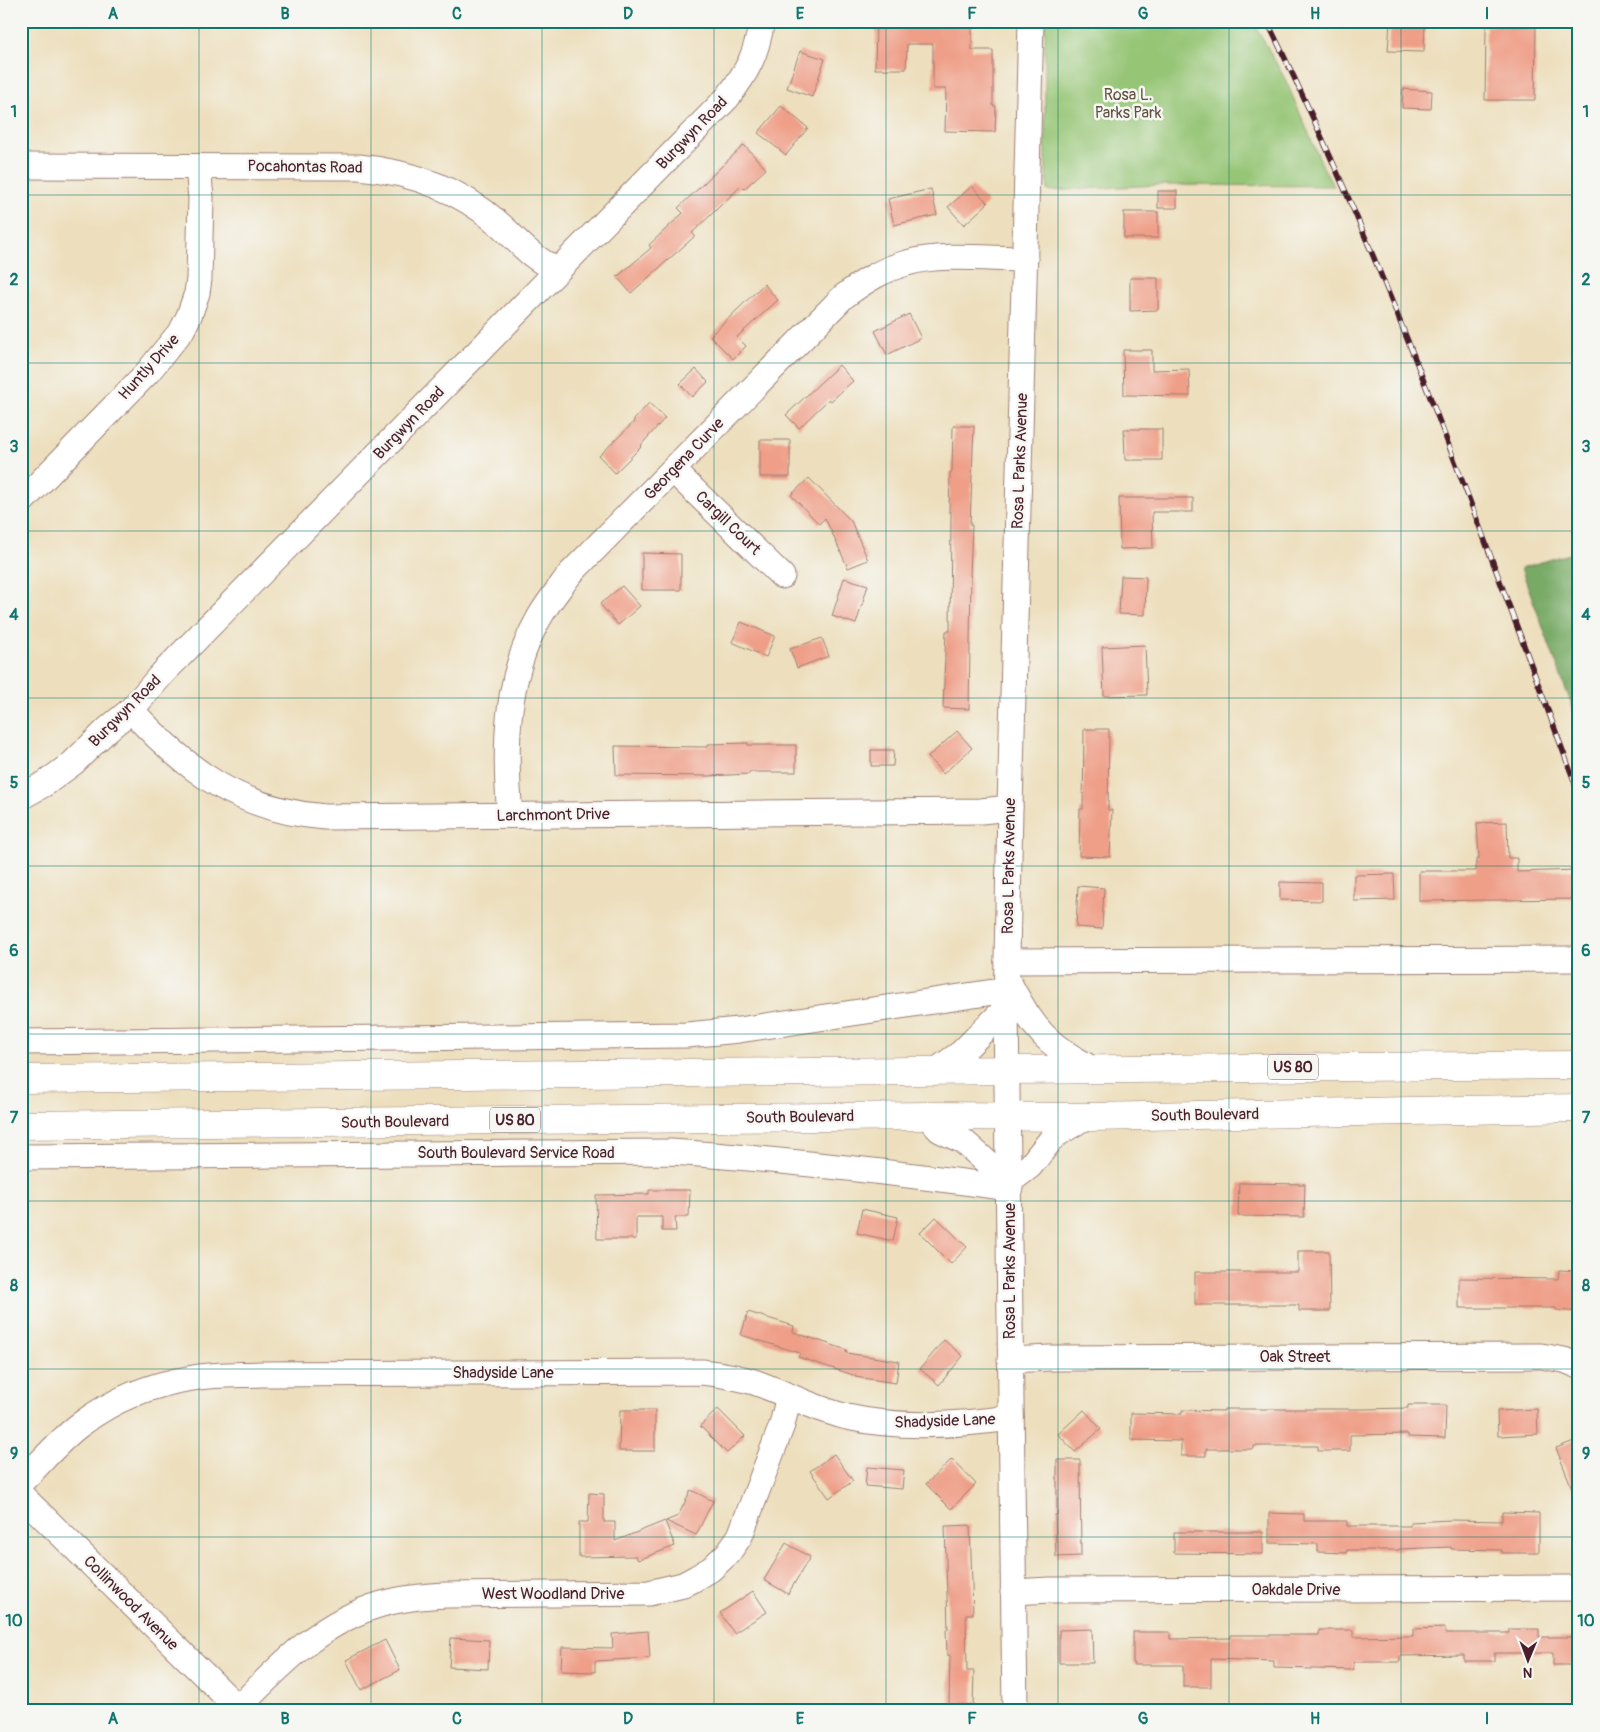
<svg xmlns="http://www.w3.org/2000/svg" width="1600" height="1732" viewBox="0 0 1600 1732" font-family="Pangolin,sans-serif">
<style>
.green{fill:#95c574;stroke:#707250}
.forest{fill:#78aa66;stroke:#616448}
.building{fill:#ef9f88}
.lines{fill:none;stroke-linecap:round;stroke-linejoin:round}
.minor-casing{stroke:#9c7f74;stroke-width:27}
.highway-casing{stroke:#9c7f74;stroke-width:29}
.minor{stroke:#fff;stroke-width:25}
.highway{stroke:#fff;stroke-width:28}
.rail-casing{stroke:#4a1f2b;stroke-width:5.5}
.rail{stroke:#f6f6f2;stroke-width:4;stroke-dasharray:11;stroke-linecap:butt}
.grid{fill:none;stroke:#0f766e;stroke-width:1;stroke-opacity:0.55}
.labels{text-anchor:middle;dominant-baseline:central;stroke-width:5;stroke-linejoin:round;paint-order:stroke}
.shield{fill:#f6f6f2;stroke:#7e6067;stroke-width:1}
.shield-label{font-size:15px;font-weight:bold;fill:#4a1f2b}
.park-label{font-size:16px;fill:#605141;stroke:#f6f6f2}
.street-label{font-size:16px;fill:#4a1f2b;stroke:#f6f6f2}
.neatline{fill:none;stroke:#0f766e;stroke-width:2}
.grid-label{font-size:16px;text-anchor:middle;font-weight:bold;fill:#0f766e}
</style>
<rect width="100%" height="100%" fill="#f6f6f2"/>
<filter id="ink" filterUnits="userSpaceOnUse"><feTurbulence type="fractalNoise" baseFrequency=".02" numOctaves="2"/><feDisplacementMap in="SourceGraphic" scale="10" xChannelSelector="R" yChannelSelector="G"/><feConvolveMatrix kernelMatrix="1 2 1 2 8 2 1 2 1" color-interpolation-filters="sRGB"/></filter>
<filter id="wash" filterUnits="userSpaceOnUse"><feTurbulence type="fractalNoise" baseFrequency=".0096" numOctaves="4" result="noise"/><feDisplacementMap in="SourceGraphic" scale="20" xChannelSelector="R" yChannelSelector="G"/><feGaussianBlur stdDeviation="1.12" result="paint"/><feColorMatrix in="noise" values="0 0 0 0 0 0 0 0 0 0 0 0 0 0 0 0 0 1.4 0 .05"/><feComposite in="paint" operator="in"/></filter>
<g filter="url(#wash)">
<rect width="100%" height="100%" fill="#eddfbd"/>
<path class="green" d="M1045 21H1253L1286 81 1324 169 1334 186 1159 185 1048 191 1045 157Z"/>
<path class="forest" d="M1579 551V725L1521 568Z"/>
<g id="blocks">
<g class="building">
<path d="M876 21H972V50H993V106H996L995 132 945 131 946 89H933V44H907L906 69H875Z"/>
<path d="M1390 21H1425L1424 52 1388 51Z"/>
<path d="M1486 26H1536L1535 100H1485Z"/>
<path d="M800 51 825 59 812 97 787 88Z"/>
<path d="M1403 89 1432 91 1431 109 1402 108Z"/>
<path d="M781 106 808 128 786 155 758 133Z"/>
<path d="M744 145 766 169 744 189 741 186 692 233 695 236 631 293 617 277 651 248 649 245 683 213 678 208Z"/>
<path d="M972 186 988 203 964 225 948 207Z"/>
<path d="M931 189 937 215 894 225 888 199Z"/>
<rect x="1158" y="191" width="19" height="17"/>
<rect x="1124" y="212" width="34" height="26"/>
<path d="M1130 278H1158V310L1130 311Z"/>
<path d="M764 284 778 300 737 337 746 346 733 359 710 336Z"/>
<path d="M909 314 921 338 887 355 875 331Z"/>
<path d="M1123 350H1152V370L1189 369 1190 396 1124 395Z"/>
<path d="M839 365 853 381 831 401 829 399 799 428 786 415Z"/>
<path d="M696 369 708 382 692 397 680 384Z"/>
<path d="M649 403 665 418 641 445 642 446 615 473 599 456 634 422 633 421Z"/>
<path d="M953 426H974L970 525H972L970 576H971L969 709 943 708 946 631H950L951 512H949L950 472H952Z"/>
<path d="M1124 429H1162V460H1125Z"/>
<rect x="760" y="440" width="30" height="37"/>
<path d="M809 478 851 521 868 560 848 568 825 518 819 524 791 495Z"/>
<path d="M1119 498H1193V512H1152L1153 548 1120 549Z"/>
<path d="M642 553 681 554V590H642Z"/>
<path d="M1121 576 1146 577 1145 615 1119 614Z"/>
<path d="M844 578 868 585 856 624 832 616Z"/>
<path d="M622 586 640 606 618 625 600 604Z"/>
<path d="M741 622 775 636 766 657 732 642Z"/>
<path d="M822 638 829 656 797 668 790 649Z"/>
<path d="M1145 645 1147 695 1104 696 1102 647Z"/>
<path d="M1084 729H1109L1108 810H1112L1110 857 1079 856 1080 809H1083Z"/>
<path d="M957 731 972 748 943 774 928 757Z"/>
<path d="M748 743V745H796V772H749V774L709 776 616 775 615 746 708 747V744Z"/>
<path d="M871 750H894L893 766H871Z"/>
<path d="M1507 822 1508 858H1517V872L1576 870 1577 899 1419 901V871H1476V859H1479L1477 823Z"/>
<path d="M1394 874 1395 900 1354 901V875Z"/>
<path d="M1280 882 1322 883V901L1280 900Z"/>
<path d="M1078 886 1104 888 1102 929 1076 927Z"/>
<path d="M1239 1183 1305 1184 1304 1217 1238 1216Z"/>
<path d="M649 1190H690L689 1217H675L676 1231H662V1217H636V1239H597L596 1195 649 1194Z"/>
<path d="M862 1209 898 1217 893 1241 857 1233Z"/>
<path d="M936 1217 967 1247 951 1264 920 1233Z"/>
<path d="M1298 1251H1329L1330 1311H1299V1305H1195V1272H1298Z"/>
<path d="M1559 1270 1579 1271V1312L1556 1310V1308H1459V1278L1558 1279Z"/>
<path d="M748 1312 794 1326 793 1332 847 1350 846 1353 899 1361 896 1383 855 1377 856 1376 798 1357 800 1353 741 1335Z"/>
<path d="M944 1340 963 1356 939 1385 920 1369Z"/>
<path d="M1408 1405H1446L1445 1438 1408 1437V1434L1350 1435V1451H1318V1446H1254V1449H1206V1456H1181V1441L1131 1440V1413L1182 1414V1410L1224 1411V1409H1363L1408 1408Z"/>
<path d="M718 1409 745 1436 727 1453 700 1426Z"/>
<path d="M1537 1409 1538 1434 1498 1436 1497 1411Z"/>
<path d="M620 1410H655V1451H619Z"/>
<path d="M1084 1410 1101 1429 1075 1452 1058 1434Z"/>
<path d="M1579 1439V1503H1578L1556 1448Z"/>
<path d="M834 1454 853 1481 829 1498 810 1471Z"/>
<path d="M952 1459 976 1484 951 1509 926 1484Z"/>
<path d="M1057 1460H1080L1081 1556 1056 1557 1055 1515H1057Z"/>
<path d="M867 1467 904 1470 902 1489 865 1486Z"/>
<path d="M691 1490 713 1501 696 1535 666 1521 678 1516Z"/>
<path d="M589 1493 604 1494V1522H615V1541L665 1521 675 1546 638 1560 636 1556 579 1557V1522H588Z"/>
<path d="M1502 1512 1539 1513V1553H1502V1550L1451 1549V1547L1399 1549V1550H1347V1553L1318 1552V1544L1269 1543V1513L1304 1514V1521H1347V1526H1410V1522L1451 1520 1502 1521Z"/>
<path d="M970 1525 973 1614H966L967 1671H974L973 1705 949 1704 950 1655H947L946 1629H948L945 1526Z"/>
<path d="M1174 1532H1263V1554L1174 1553Z"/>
<path d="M786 1543 810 1557 788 1594 764 1580Z"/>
<path d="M753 1591 767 1612 734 1633 720 1613Z"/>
<path d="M1445 1628V1633H1509V1629H1539V1637H1579V1665H1553V1653H1494V1661H1464V1655L1400 1656V1662H1353L1354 1670 1274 1668V1661L1211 1659V1687H1183V1665H1133V1632H1170V1639L1231 1638V1635H1319V1630H1353V1637L1413 1636V1629Z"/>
<path d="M1092 1629 1093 1663H1059V1630Z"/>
<path d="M648 1631 650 1658 595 1661V1672L561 1671 562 1647 613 1648 612 1634Z"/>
<path d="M451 1638 489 1640 488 1669 449 1667Z"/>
<path d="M385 1640 400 1670 361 1690 346 1660Z"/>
</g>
</g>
</g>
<g filter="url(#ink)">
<use href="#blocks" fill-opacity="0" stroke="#9c7f74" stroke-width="1"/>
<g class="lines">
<g class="minor-casing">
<g id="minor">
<path d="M21 166 359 167C410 172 459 189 498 223 509 232 518 243 529 252 537 259 548 265 557 271"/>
<path d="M673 470 782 576"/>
<path d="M21 502 147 373 182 330 189 316 197 293 199 279 201 198 198 167"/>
<path d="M131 710C187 771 239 810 325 817L981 811 1010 808"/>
<path d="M21 797 46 783 73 763 108 729 131 710 162 674 727 98C748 71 756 55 762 21"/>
<path d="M510 815C504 749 505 677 539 618 548 602 559 589 570 574L843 297C863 282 883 269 907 263 941 253 989 259 1025 259"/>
<path d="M1007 961 1579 959"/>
<path d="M1008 981C1021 1005 1034 1030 1057 1047 1067 1055 1079 1061 1090 1068"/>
<path d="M21 1042 687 1035 739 1030 1007 990"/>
<path d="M937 1070 961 1053 1006 1008"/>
<path d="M927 1116 940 1130 963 1141 1009 1182 1030 1166 1054 1136 1085 1117"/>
<path d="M21 1157 670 1152C783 1159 897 1173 1010 1188"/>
<path d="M1010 1360 1050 1358 1541 1356 1564 1360 1579 1366"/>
<path d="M21 1482C41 1463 59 1440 81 1424 114 1399 153 1384 193 1378 216 1374 240 1375 262 1374L702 1372C719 1374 737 1377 754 1382 785 1393 815 1409 847 1417 900 1429 957 1425 1011 1418"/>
<path d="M21 1495 241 1711"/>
<path d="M1013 1592 1050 1590 1579 1588"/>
<path d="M235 1711C280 1666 319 1622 382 1604 403 1598 425 1596 447 1595L649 1593 683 1585 696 1578 711 1569 728 1553 740 1536 782 1425 789 1396"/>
<path d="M1015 1711 1006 1008 1010 808 1031 21"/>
</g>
</g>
<g class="highway-casing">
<g id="highway">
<path d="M21 1079 1579 1065"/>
<path d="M21 1125 927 1116 1091 1117 1579 1108"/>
</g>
</g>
<use href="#minor" class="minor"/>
<use href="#highway" class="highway"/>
<g class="rail-casing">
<path id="rail" d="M1267 21C1390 271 1482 534 1579 794"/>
</g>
<use href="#rail" class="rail"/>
</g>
</g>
<path class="grid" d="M199 21V1711M371 21V1711M542 21V1711M714 21V1711M886 21V1711M1058 21V1711M1229 21V1711M1401 21V1711M21 195H1579M21 363H1579M21 531H1579M21 698H1579M21 866H1579M21 1034H1579M21 1201H1579M21 1369H1579M21 1537H1579"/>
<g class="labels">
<g class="shield">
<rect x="1268" y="1054.5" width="50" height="25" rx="4"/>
<rect x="490" y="1107.5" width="50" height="25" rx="4"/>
</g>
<g class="shield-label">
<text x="1293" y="1067">US 80</text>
<text x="515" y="1120">US 80</text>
</g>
<g class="park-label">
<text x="1128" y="95">Rosa L.<tspan x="1128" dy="18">Parks Park</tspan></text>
</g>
<g class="street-label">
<text transform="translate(692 133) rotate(-46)">Burgwyn Road</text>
<text transform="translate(305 167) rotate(1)">Pocahontas Road</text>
<text transform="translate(149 367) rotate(-48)">Huntly Drive</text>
<text transform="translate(409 423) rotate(-46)">Burgwyn Road</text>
<text transform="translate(684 459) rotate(-46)">Georgena Curve</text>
<text transform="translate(1020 461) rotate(-88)">Rosa L Parks Avenue</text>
<text transform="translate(728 523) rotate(44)">Cargill Court</text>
<text transform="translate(125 711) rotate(-45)">Burgwyn Road</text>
<text transform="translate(553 815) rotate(-1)">Larchmont Drive</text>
<text transform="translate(1009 866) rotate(-89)">Rosa L Parks Avenue</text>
<text transform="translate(1205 1115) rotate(-1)">South Boulevard</text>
<text transform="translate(800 1117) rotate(-1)">South Boulevard</text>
<text transform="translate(395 1122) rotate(-1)">South Boulevard</text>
<text x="516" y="1153">South Boulevard Service Road</text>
<text transform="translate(1010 1271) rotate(-90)">Rosa L Parks Avenue</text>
<text x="1295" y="1357">Oak Street</text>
<text x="503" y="1373">Shadyside Lane</text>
<text transform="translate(945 1421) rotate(-2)">Shadyside Lane</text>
<text x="1296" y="1590">Oakdale Drive</text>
<text x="553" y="1594">West Woodland Drive</text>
<text transform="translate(131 1603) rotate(45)">Collinwood Avenue</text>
</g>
</g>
<rect width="1600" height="1732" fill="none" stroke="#f6f6f2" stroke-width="55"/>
<g transform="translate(1528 1660) rotate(181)" stroke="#f6f6f2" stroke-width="4" paint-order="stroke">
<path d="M0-4L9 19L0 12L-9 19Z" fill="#4a1f2b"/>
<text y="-8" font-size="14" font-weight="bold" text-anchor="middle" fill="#4a1f2b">N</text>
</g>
<rect x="28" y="28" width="1544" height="1676" class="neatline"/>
<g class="grid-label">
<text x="113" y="19">A</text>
<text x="285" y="19">B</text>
<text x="457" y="19">C</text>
<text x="628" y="19">D</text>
<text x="800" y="19">E</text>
<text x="972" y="19">F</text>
<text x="1143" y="19">G</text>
<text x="1315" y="19">H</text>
<text x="1487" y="19">I</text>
<text x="14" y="117">1</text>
<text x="1586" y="117">1</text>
<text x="14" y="285">2</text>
<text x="1586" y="285">2</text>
<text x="14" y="452">3</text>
<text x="1586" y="452">3</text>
<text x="14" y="620">4</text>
<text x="1586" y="620">4</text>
<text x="14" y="788">5</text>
<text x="1586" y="788">5</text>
<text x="14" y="956">6</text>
<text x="1586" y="956">6</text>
<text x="14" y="1123">7</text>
<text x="1586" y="1123">7</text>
<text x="14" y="1291">8</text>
<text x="1586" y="1291">8</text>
<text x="14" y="1459">9</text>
<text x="1586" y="1459">9</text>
<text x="14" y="1626">10</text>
<text x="1586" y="1626">10</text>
<text x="113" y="1724">A</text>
<text x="285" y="1724">B</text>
<text x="457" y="1724">C</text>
<text x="628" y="1724">D</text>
<text x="800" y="1724">E</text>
<text x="972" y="1724">F</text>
<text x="1143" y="1724">G</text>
<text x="1315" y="1724">H</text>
<text x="1487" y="1724">I</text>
</g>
</svg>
